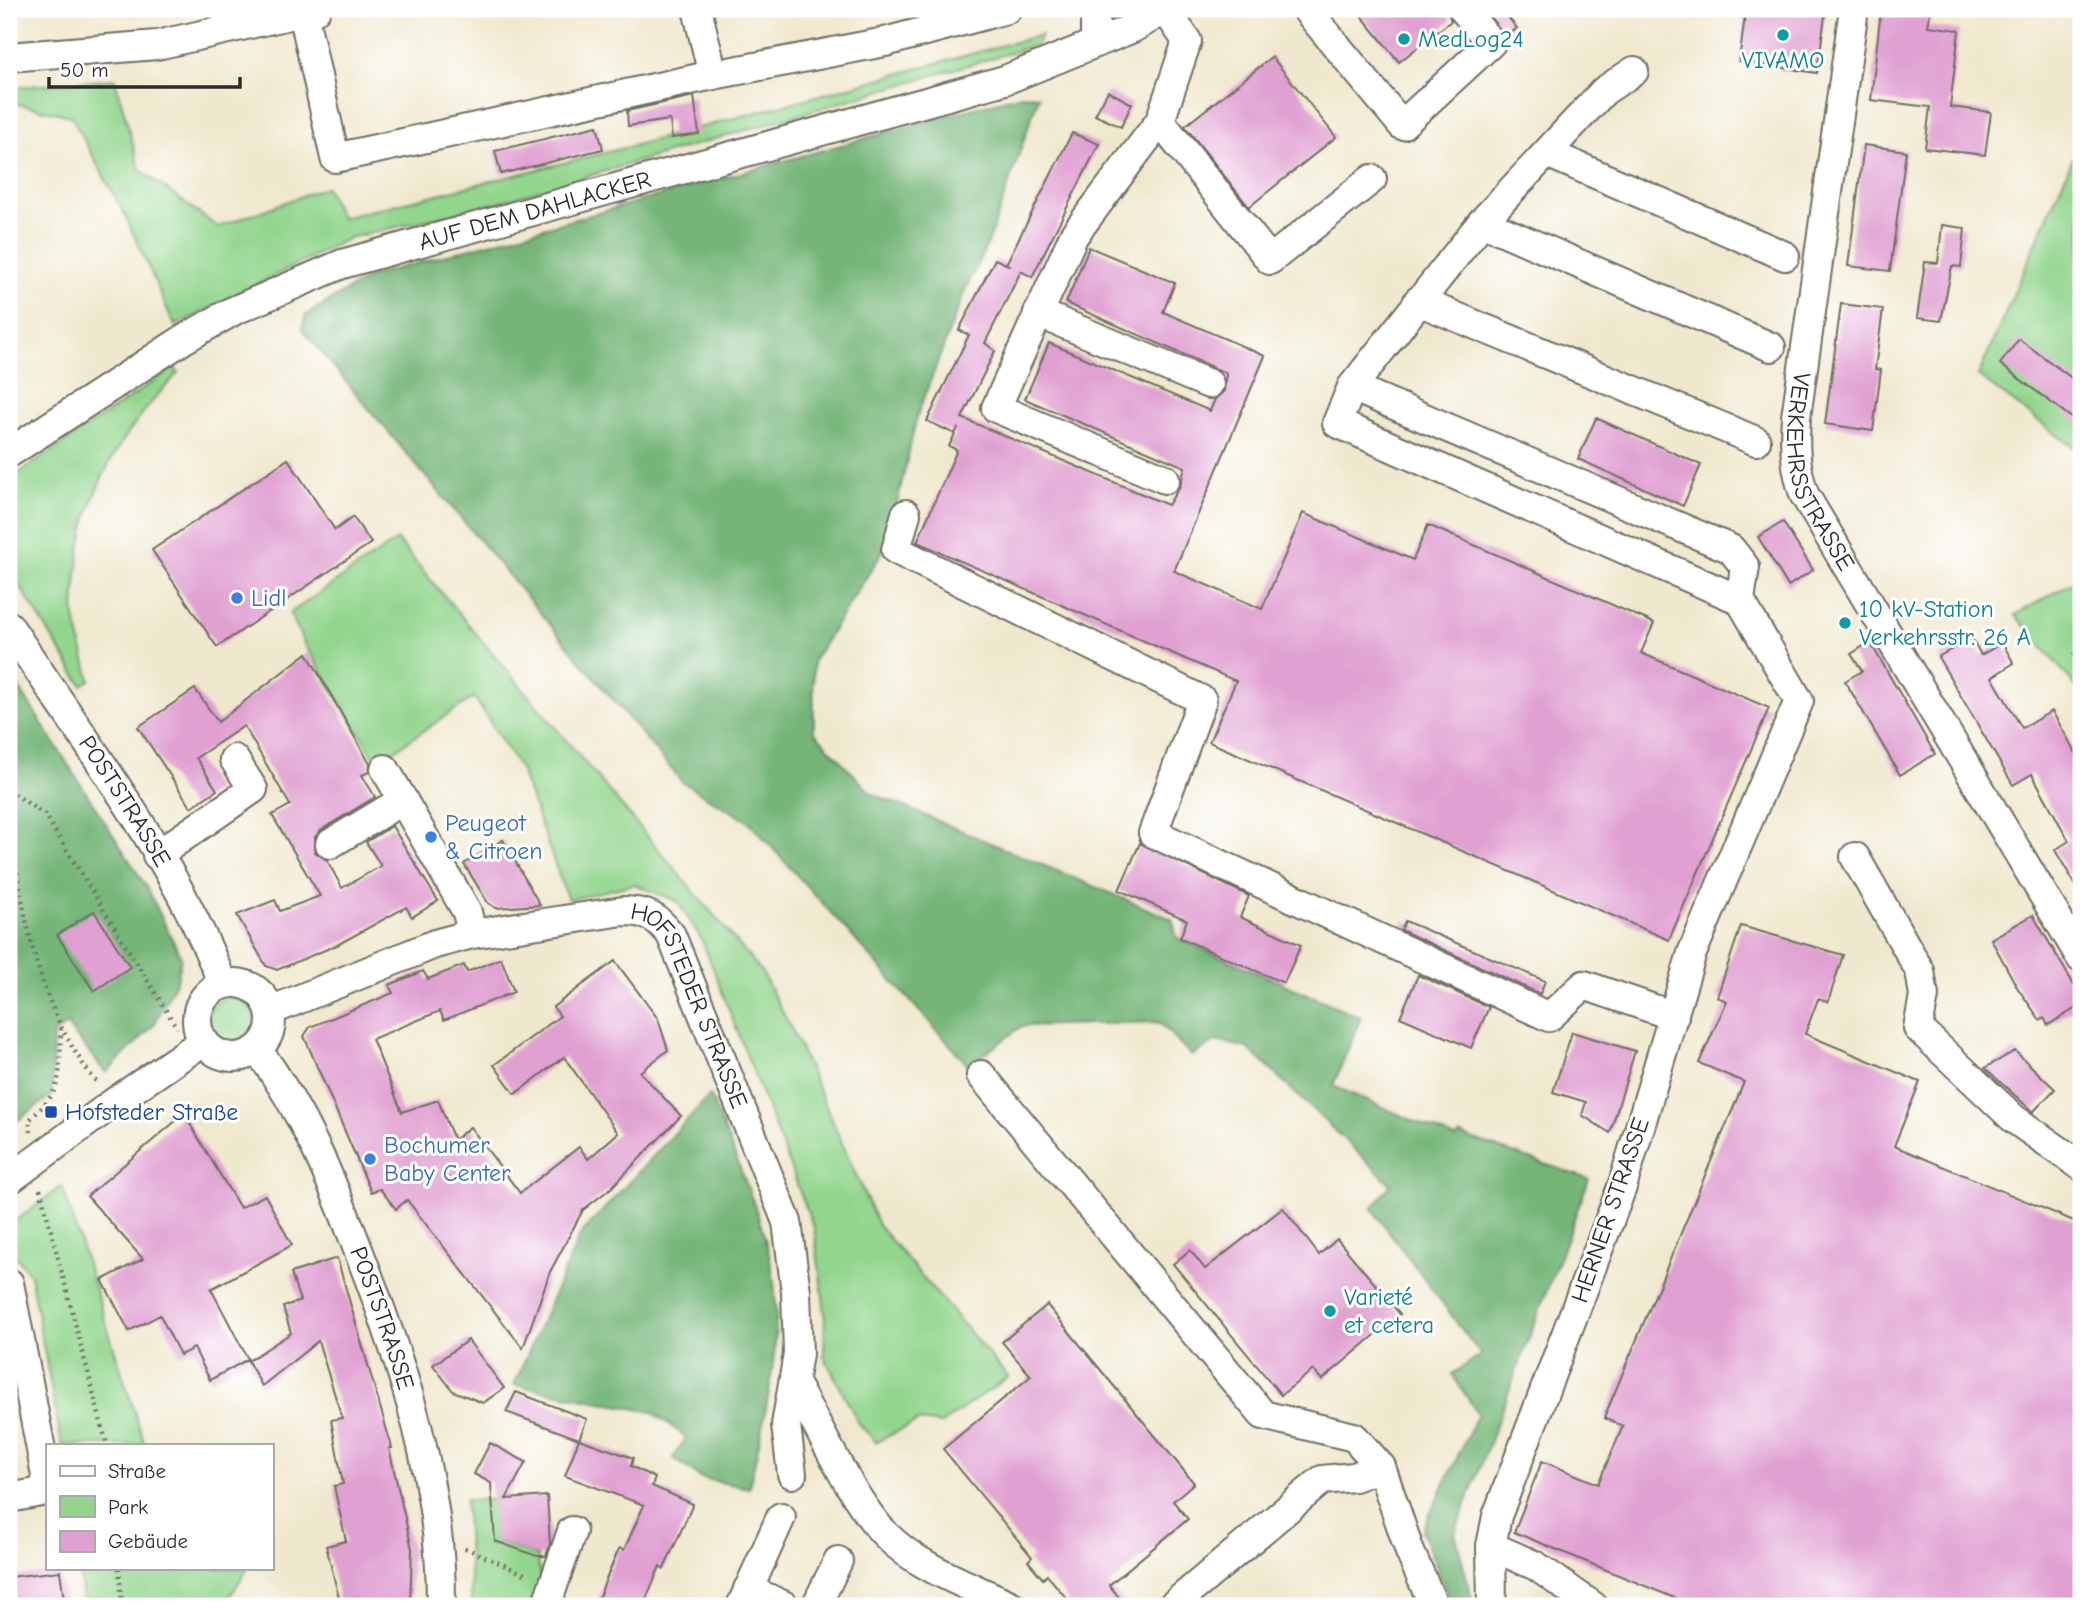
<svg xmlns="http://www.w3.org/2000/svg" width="2090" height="1615" viewBox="0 0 2090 1615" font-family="'Comic Neue',sans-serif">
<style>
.green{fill:#92d58d;stroke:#5e805c;stroke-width:2}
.forest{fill:#75b678;stroke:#507052;stroke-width:2}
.building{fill:#e0a0d1}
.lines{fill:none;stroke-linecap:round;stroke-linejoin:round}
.minor-casing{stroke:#706d64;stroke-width:32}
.path{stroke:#706d64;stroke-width:4.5;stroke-dasharray:2 5;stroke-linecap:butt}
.minor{stroke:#fff;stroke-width:28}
.culture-dot{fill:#0f9aa8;stroke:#fff;stroke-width:2.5}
.shop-dot{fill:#3f7fe0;stroke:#fff;stroke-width:2.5}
.transit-dot{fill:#1a4fb4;stroke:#fff;stroke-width:2.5}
.labels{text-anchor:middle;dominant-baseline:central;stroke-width:6;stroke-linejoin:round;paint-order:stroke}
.culture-label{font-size:24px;fill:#0d838f;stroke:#fff;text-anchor:start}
.street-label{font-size:24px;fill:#2b2b2b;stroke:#fff}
.shop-label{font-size:24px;fill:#366cbe;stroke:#fff;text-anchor:start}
.transit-label{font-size:24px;fill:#164399;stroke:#fff;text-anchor:start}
</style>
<rect width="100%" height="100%" fill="#fff"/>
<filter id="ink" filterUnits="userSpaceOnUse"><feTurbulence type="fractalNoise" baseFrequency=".0143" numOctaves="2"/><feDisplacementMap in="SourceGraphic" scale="14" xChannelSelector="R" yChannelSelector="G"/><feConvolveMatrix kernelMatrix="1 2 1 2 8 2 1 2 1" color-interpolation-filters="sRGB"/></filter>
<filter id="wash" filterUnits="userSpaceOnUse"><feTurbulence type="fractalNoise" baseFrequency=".00686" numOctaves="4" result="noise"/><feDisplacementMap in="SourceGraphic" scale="28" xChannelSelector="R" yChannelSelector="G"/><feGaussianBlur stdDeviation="1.57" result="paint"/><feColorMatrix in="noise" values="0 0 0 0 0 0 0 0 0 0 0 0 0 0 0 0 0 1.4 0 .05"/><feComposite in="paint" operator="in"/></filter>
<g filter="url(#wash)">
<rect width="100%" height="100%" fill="#f0e8ce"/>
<g class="green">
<path d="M1041 35 1037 45 482 207 349 238 175 326 124 213 71 116 9 102V88L115 79 140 170 218 227 326 187 341 218 632 146Z"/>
<path d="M2081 140V453L1978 376Z"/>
<path d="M175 367 178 373C122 431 83 491 77 574 76 588 73 603 75 617 79 638 85 659 90 680L82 685 9 569V480Z"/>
<path d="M397 540 761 971 792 1030 878 1225 1008 1377 941 1424 919 1421 876 1442 859 1424 824 1356 825 1313 814 1228 702 940 677 901 634 884 568 900 521 771 474 697 377 762 304 643 290 613Z"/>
<path d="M2081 578V692L2015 615Z"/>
<circle cx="231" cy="1022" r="24"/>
<path d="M62 1186 145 1445H62L30 1275 9 1246V1226Z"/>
<path d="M465 1500H493L496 1541 537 1556 541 1578 530 1606H472Z"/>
<path d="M79 1568H248L224 1606H84Z"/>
</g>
<g class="forest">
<path d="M1021 95 1039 96 989 241 965 290 917 416 888 543 813 661 814 732 871 793 1172 919 1177 938 1361 1017 1333 1086 1456 1139 1460 1135 1589 1179 1455 1533 1474 1606H1452L1422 1531 1478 1414 1452 1374 1481 1355 1372 1209 1391 1184 1248 1048 1216 1041 1192 1056 1159 1022 1022 1026 969 1066 749 822 682 782 302 329 306 315 371 276Z"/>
<path d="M9 672 147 888 181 957 178 977 154 1025 106 1073 67 1025 53 1034 52 1095 9 1127Z"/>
<path d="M710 1095C733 1154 771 1230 775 1293 780 1360 763 1423 749 1488L701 1478 673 1458 686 1437 652 1412 514 1385 580 1235Z"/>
</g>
<g id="blocks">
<g class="building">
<path d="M1356 9H1447L1451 21 1399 62Z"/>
<path d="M1484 9H1501L1517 28 1506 37Z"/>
<path d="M1746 9H1826L1817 73 1739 61Z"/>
<path d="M1881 9H1931L1928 26 1959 30 1950 107 1991 112 1985 155 1925 148 1930 107 1871 100Z"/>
<path d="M1272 57 1336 137 1249 207 1185 126Z"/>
<path d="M1108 91 1132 104 1121 127 1095 115Z"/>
<path d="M694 96 699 134 672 138 670 120 628 126 627 111Z"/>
<path d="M597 126 603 149 501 174 495 151Z"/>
<path d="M1072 133 1099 144 1032 277 1021 271 985 343 995 351 962 418 1168 505 1180 486 1185 467 1025 399 1049 343 1210 411 1215 399 1224 391 1226 373 1066 303 1089 247 1175 283 1163 312 1265 356 1174 571 1262 609 1303 513 1413 560 1428 525 1654 623 1641 653 1769 708 1669 940 1209 742 1236 681 917 542 957 450 949 446 958 428 955 434 927 421 969 335 959 330 995 259 1011 266 1006 264Z"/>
<path d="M1864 145 1906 151 1890 271 1848 266Z"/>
<path d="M1942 225 1965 228 1961 267 1952 266 1941 321 1917 318 1925 262 1938 263Z"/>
<path d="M1841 304 1883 309 1875 369 1881 370 1873 431 1825 424Z"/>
<path d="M2019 339 2081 385V425L2000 364Z"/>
<path d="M1596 418 1701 465 1683 506 1578 459Z"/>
<path d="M288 459 335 530 353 517 371 543 217 647 152 550Z"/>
<path d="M1783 522 1813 570 1788 586 1758 537Z"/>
<path d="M1972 638 1981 655 2002 643 2014 663 1992 677 2022 728 2052 711 2081 762V894L2055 850 2069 841 2032 774 2013 785 1938 657Z"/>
<path d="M1870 642 1935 754 1900 775 1845 681 1862 671 1851 654Z"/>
<path d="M307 653 370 764 369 772 362 775 375 797 321 830 315 837V852L327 860 342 888 381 866 366 842 392 826 438 901 412 917 406 907 337 945 277 970 266 966 237 915 275 900 280 911 320 896 272 815 290 805 244 726 196 758 217 790 191 807 138 727 195 689 218 722Z"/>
<path d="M503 840 540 905 496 908 488 903 464 864Z"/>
<path d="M1140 843 1249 896 1240 917 1301 945 1284 983 1180 938 1187 920 1119 890Z"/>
<path d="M94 911 130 967 94 991 57 935Z"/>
<path d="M2033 915 2081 997V1005L2048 1025 2044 1018 2040 1020 2017 987 1991 939Z"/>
<path d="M1405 921 1545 981 1540 994 1401 930Z"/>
<path d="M1741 926 1843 955 1828 1002 1818 999 1805 1034 1920 1082 1894 1146 2081 1224V1606H1694L1514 1532 1542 1461 1598 1484 1623 1426 1604 1418 1744 1082 1699 1063 1727 1001 1717 997Z"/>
<path d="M501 958 514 992 444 1020 440 1011 372 1039 402 1112 438 1100 454 1140 470 1127 520 1193 579 1147 588 1159 618 1133 564 1057 515 1094 494 1065 560 1016 553 1007 615 961 658 1019 668 1050 640 1072 681 1116 611 1188 583 1210 550 1272 523 1348 407 1200 396 1209 380 1189 371 1192 304 1036 310 1027 393 993 389 985 423 971 428 979 464 965 467 972Z"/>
<path d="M1418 975 1489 1007 1471 1048 1400 1017Z"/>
<path d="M1572 1032 1635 1051 1610 1133 1582 1115 1586 1102 1553 1092Z"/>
<path d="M2015 1051 2055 1089 2033 1112 1985 1068Z"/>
<path d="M184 1114 240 1208 265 1195 292 1245 211 1289 248 1359 210 1380 194 1348 180 1355 160 1315 129 1331 102 1280 143 1259 87 1196Z"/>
<path d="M1283 1208 1319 1255 1337 1239 1400 1314 1322 1380 1313 1370 1281 1395 1173 1264 1190 1250 1205 1269Z"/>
<path d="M337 1258 392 1448H389L412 1549 410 1606H341L326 1546 346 1541 334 1486 343 1484 331 1420 342 1418 318 1341 262 1386 248 1361 291 1333 283 1307 300 1301 291 1273Z"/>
<path d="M1047 1305 1194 1483 1173 1501 1188 1519 1109 1585 1126 1606H1073L1047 1575 1043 1579 1028 1561 1032 1557 943 1449 1031 1376 1002 1342Z"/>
<path d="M468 1340 504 1388 483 1403 453 1391 433 1365Z"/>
<path d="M516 1392 587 1419 579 1439 506 1412Z"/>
<path d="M579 1439 633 1458 631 1466 655 1478 652 1486 693 1504 664 1569 660 1566 643 1606H595L619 1548 624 1550 644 1505 565 1476Z"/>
<path d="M490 1443 526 1462 506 1499 547 1496 550 1544 546 1556H537L495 1541 491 1483 474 1474Z"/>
<path d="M60 1571 65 1606H9V1577Z"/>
</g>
</g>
</g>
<g filter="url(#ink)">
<use href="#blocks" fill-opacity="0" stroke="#706d64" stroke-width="2"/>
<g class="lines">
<g class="minor-casing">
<g id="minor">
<path d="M316 9 303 12 335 158 713 75 885 42 1007 9"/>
<path d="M697 9 713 75"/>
<path d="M1095 9V43"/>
<path d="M1306 9 1402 125 1491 43 1463 9"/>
<path id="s1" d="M1854 9 1796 417C1794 445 1795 467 1804 494L2081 958"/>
<path d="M9 57 157 45 303 12V9"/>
<path d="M1634 71 1604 91 1482 222 1352 387 1337 423 1740 600"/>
<path d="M1160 121 1270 260 1372 179"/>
<path d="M1547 153 1785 256"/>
<path d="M1482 222 1771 347"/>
<path d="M1418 301 1756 441"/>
<path d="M1038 313 1209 384"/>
<path d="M1352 387 1731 549 1745 567 1740 600 1799 701 1692 953 1622 1187 1497 1516 1491 1546 1492 1606"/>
<path id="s2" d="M9 453 184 339 233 311 342 264 1005 80 1133 28 1166 9"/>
<path d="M1165 479 996 408 1074 235 1160 121 1187 41 1165 9"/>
<path d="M906 514 896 550 1202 700 1153 833 1549 1017 1584 985 1674 1016"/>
<path id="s3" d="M9 626C84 741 173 855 223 985"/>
<path d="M385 769 467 912 472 934"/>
<path d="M330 844 403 800"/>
<path d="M157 855 253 789 234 759"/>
<path d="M1855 857 1920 971 1924 996 1918 1028 2014 1119 2081 1166"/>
<circle cx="234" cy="1020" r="37"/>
<path id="s4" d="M270 1011 435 944 472 934 623 911C647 911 657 917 671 935L787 1222 796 1292 798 1354 786 1425 792 1474"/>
<path id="s5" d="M257 1049C304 1112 331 1179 359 1252 403 1365 442 1483 441 1606"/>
<path d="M981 1075 1263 1415 1354 1437 1381 1467 1410 1552 1434 1606"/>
<path d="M9 1180 113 1103 204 1041"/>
<path d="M9 1283 47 1481"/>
<path d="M794 1383C818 1425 853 1502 886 1535 918 1568 971 1586 1012 1606"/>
<path d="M9 1498 47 1491"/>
<path d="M1491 1546 1536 1566 1593 1606"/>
<path d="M748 1589 785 1606"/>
<path d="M546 1606 572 1531"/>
<path d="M741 1606 781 1517"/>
<path d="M816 1606 838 1561"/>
<path d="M1172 1606 1322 1480 1354 1477 1381 1467"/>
</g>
</g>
<g class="path">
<path d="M2074 655 2081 643"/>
<path d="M9 790 45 815 177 1028"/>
<path d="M9 817C23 912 35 1007 98 1084"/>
<path d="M31 1132 29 1120C65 1088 59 1076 61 1029"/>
<path d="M40 1189 107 1445"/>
<path d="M465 1548 529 1576"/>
<path d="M119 1568 122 1606"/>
</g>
<use href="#minor" class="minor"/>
</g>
</g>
<g class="culture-dot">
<circle cx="1783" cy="35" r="7"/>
<circle cx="1404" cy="39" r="7"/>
<circle cx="1845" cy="623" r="7"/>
<circle cx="1330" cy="1311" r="7"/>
</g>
<g class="shop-dot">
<circle cx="237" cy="598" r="7"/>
<circle cx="431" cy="837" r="7"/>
<circle cx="370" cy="1159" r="7"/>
</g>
<rect class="transit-dot" x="44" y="1105" width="14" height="14" rx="3.5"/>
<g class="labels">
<g class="culture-label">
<text x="1418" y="39">MedLog24</text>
<text x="1783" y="60" text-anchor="middle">VIVAMO</text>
<text x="1859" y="609">10 kV-Station<tspan x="1859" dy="28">Verkehrsstr. 26 A</tspan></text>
<text x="1344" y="1297">Varieté<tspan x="1344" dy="28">et cetera</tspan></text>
</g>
<g class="street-label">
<text stroke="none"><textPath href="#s2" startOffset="584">AUF DEM DAHLACKER</textPath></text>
<text stroke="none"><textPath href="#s1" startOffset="472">VERKEHRSSTRASSE</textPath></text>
<text stroke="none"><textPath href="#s3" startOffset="210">POSTSTRASSE</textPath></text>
<text stroke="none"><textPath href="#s4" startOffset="494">HOFSTEDER STRASSE</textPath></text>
<text transform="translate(1610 1210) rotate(-71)">HERNER STRASSE</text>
<text stroke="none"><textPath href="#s5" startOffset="298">POSTSTRASSE</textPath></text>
</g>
<g class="shop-label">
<text x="251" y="598">Lidl</text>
<text x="445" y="823">Peugeot<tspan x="445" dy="28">&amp; Citroen</tspan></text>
<text x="384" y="1145">Bochumer<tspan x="384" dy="28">Baby Center</tspan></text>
</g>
<g class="transit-label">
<text x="65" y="1112">Hofsteder Straße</text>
</g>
</g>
<rect width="2090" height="1615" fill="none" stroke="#fff" stroke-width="35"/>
<rect x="46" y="1444" width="228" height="126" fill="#ffffff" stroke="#aaaaaa" stroke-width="2"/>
<rect x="60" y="1466" width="35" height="10" fill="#ffffff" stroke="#aaaaaa" stroke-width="2"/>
<text x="108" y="1478" font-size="21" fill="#2b2b2b">Straße</text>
<rect x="60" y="1496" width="35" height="21" fill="#92d58d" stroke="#aaaaaa" stroke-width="2"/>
<text x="108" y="1514" font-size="21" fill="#2b2b2b">Park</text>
<rect x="60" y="1531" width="35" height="21" fill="#e0a0d1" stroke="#aaaaaa" stroke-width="2"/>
<text x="108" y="1548" font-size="21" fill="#2b2b2b">Gebäude</text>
<path d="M49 77v10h191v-10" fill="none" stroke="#2b2b2b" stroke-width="3.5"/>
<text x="60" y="77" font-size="21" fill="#2b2b2b" stroke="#ffffff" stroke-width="5" paint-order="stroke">50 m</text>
</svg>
